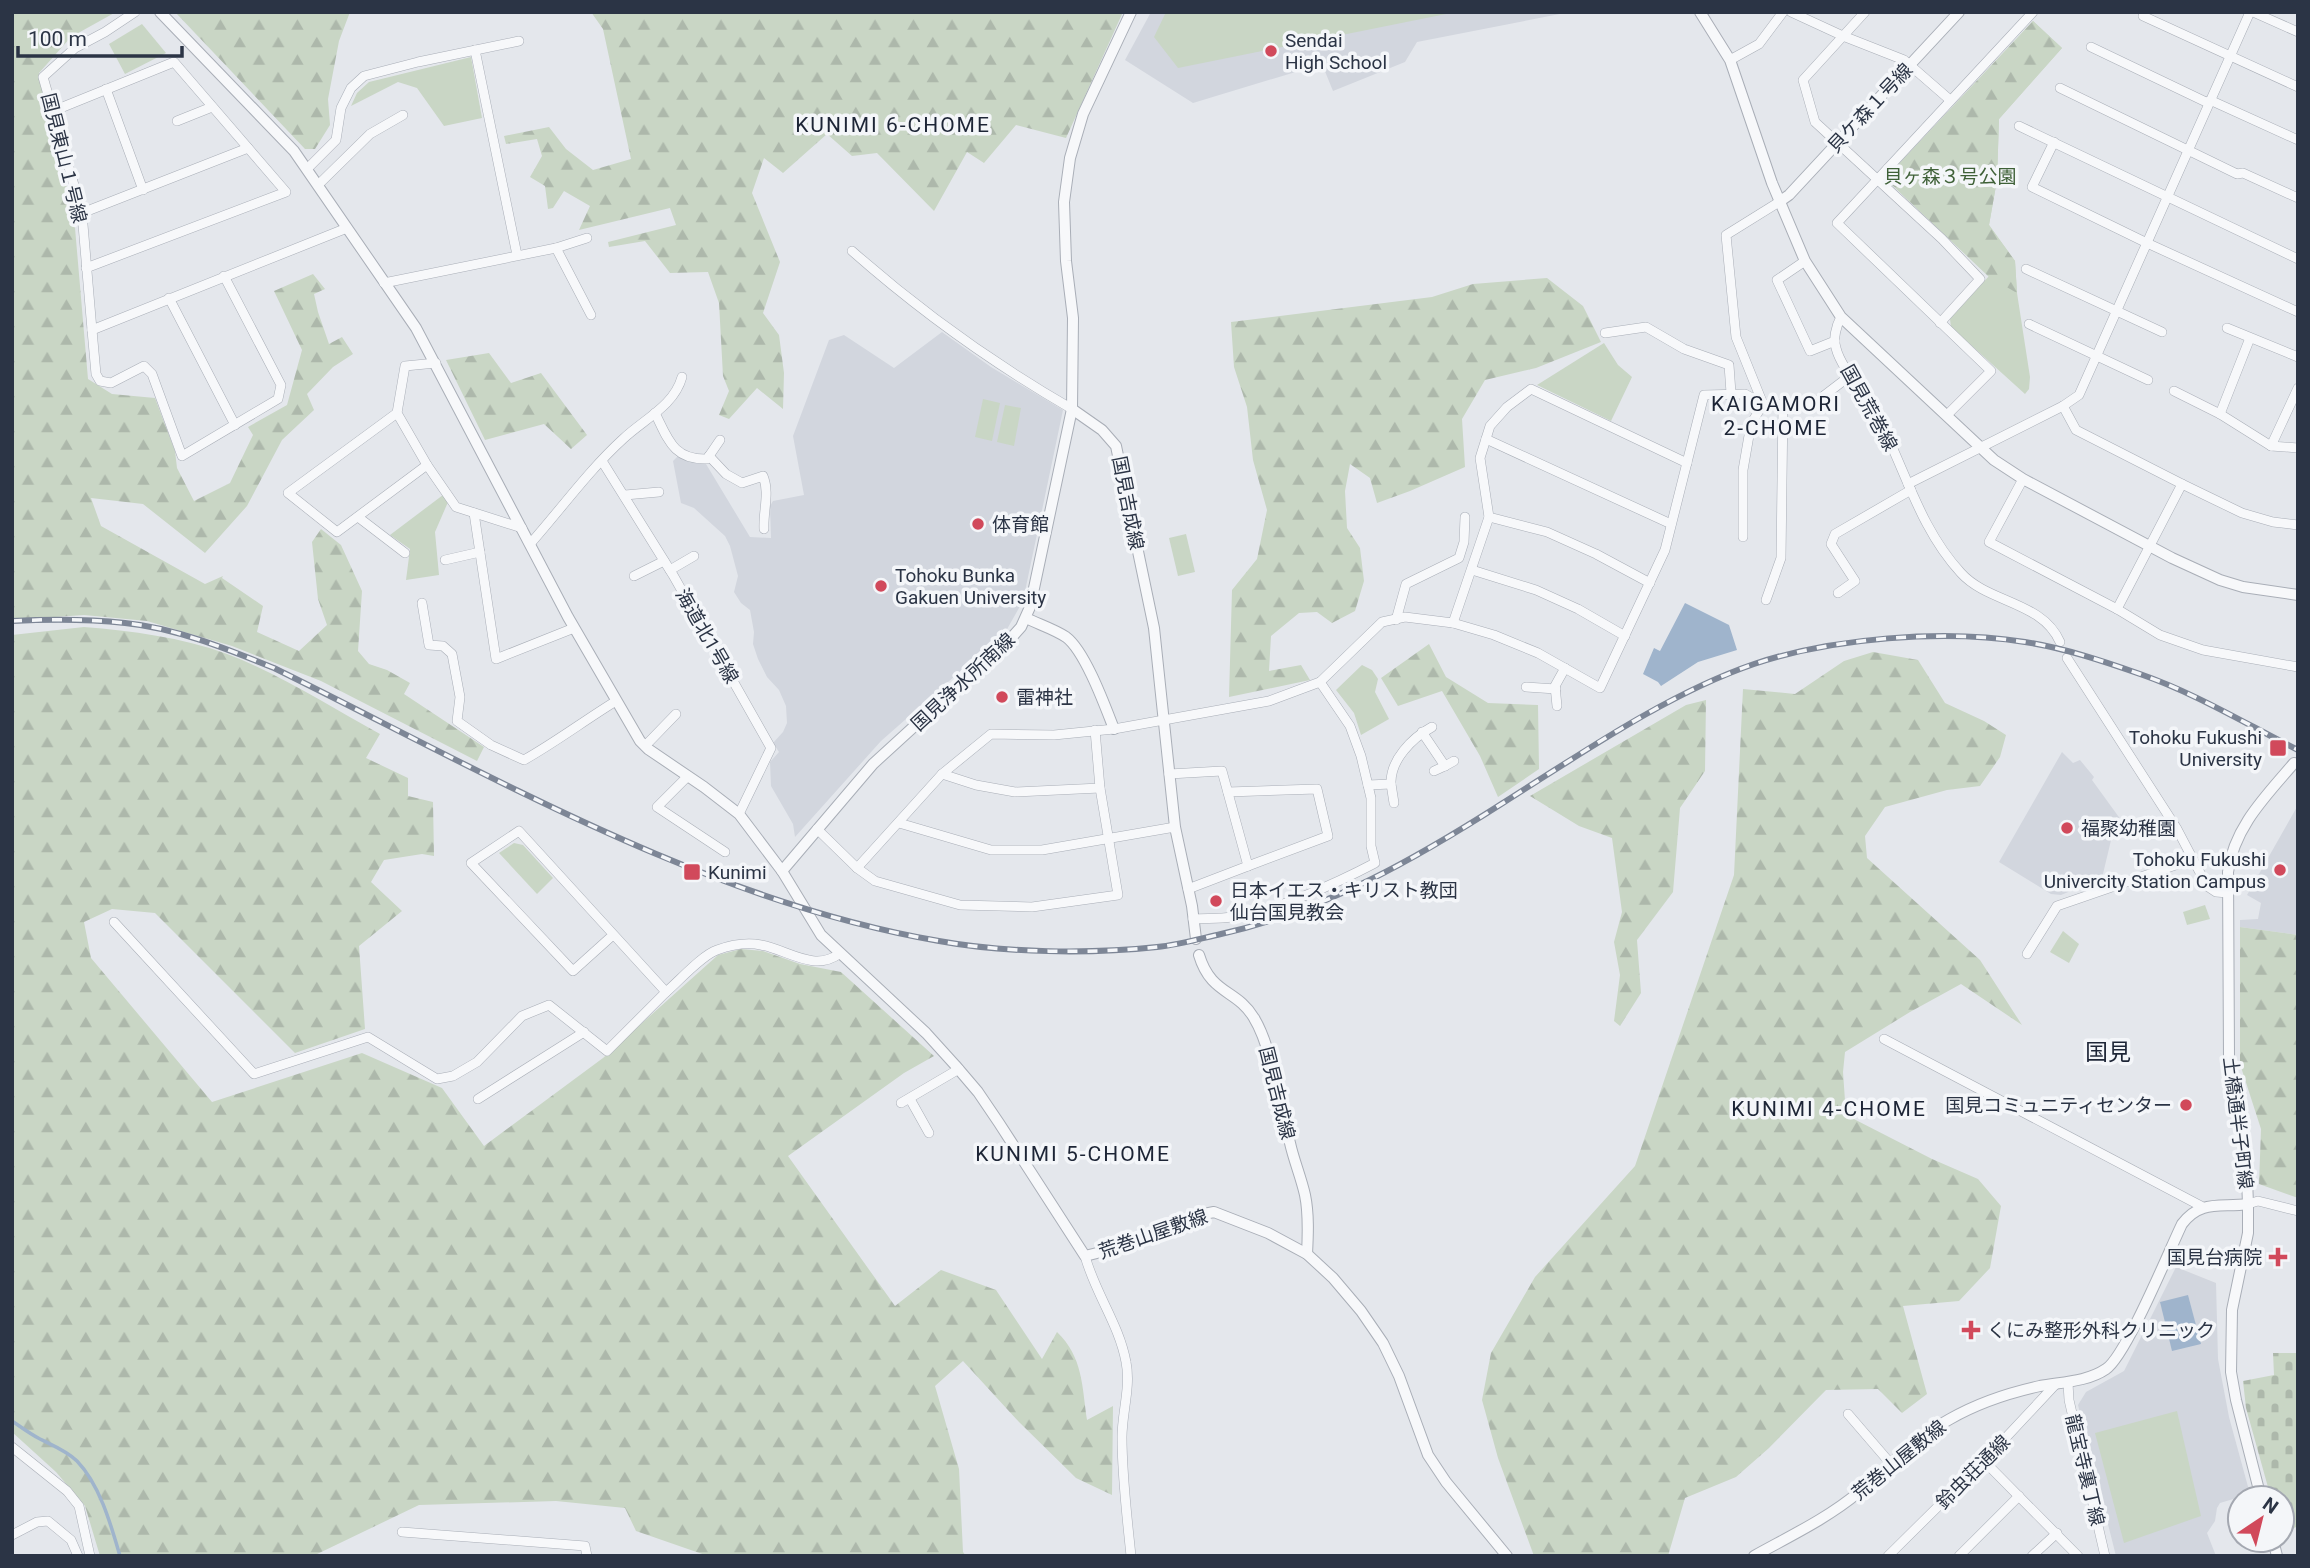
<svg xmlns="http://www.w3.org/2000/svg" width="2310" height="1568" viewBox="0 0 2310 1568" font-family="Roboto,'Noto Sans JP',sans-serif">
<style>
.built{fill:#d2d6de}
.green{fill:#c9d6c5}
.forest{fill:url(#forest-firs)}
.cemetery{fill:url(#cemetery-stones)}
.water{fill:#9fb4cc}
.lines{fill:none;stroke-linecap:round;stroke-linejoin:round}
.stream{stroke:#9fb4cc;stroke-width:3.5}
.minor-casing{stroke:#a9aeb7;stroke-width:10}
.tertiary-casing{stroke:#a9aeb7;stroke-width:12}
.minor{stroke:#f7f8fa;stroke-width:9}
.tertiary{stroke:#f7f8fa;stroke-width:10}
.rail-casing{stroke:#7d8696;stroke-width:6}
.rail{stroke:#f4f6f9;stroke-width:3.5;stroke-dasharray:10;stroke-linecap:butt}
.poi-dot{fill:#d1495b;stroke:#f4f6f9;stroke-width:2.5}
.labels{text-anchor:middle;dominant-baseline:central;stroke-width:7;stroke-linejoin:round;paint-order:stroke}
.poi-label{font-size:19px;fill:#2b3445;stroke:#f4f6f9;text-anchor:start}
.street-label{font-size:19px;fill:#2b3445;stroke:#f4f6f9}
.park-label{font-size:19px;fill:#3f6138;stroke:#f4f6f9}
.neighbourhood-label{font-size:21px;letter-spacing:2px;fill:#1d2536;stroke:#f4f6f9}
.quarter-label{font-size:23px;fill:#1d2536;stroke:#f4f6f9}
</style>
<defs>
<pattern id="forest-firs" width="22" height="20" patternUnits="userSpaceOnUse" patternTransform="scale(1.75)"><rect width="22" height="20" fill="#c9d6c5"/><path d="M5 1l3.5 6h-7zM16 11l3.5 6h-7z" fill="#adb8ab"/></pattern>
<pattern id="cemetery-stones" width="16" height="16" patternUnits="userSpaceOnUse" patternTransform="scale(1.75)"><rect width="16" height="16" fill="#c9d6c5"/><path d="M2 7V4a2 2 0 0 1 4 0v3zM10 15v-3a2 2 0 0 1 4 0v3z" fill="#adb8ab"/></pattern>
</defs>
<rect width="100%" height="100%" fill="#e4e7ec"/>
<g class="built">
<path d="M1151 12H1570L1417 42 1405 62 1333 91 1322 64 1193 103 1125 60Z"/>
<path d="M942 332 991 367 1063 410 1023 601 1006 631 881 741 795 837 793 824 771 786 770 762 779 752 773 743 783 732 787 723 786 706 779 690 767 677 758 659 753 644 754 632 750 610 741 603 734 592 738 576 730 546 725 536 694 508 681 503 673 461 679 455 706 464 750 537 771 538 770 506 773 501 804 495 793 436 829 340 844 335 894 368Z"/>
<path d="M2062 752 2073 763 2080 760 2094 777 2092 780 2121 820 2112 836 2102 878 2061 895 2051 894 1999 862Z"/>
<path d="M2298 805V935L2240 927V920L2258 919 2261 903 2247 895Z"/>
<path d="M2176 1267 2216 1283 2218 1359 2229 1417 2250 1494 2220 1503 2217 1508 2215 1521 2207 1533 2216 1556H2116L2078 1405 2086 1392 2124 1371Z"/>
</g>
<g class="green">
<path d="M1166 12H1456L1178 68 1154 37Z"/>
<path d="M2033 21 2062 48 1999 119 1997 180 1989 225 2015 261 2017 293 2030 377 2029 389 2025 394 1951 327 1950 319 1989 276 1889 182Z"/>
<path d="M142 24 166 53 125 74 109 44Z"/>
<path d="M471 57 482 118 444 126 417 88 398 82 351 106 357 93 369 82Z"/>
<path d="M1604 343 1618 365 1632 377 1611 421 1537 385Z"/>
<path d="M983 399 1000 403 992 441 975 437Z"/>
<path d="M1005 405 1021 408 1014 446 997 442Z"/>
<path d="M443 495 448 502 435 532 439 575 406 580 410 549 390 535Z"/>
<path d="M1186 534 1195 572 1178 576 1169 538Z"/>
<path d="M1362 665 1372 670 1378 679 1375 692 1389 719 1361 735 1354 713 1336 690Z"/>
<path d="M514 843 523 845 553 878 537 894 499 853Z"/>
<path d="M2205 905 2210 919 2187 925 2183 912Z"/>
<path d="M2063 931 2079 944 2069 963 2050 952Z"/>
<path d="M2177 1411 2201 1516 2124 1543 2095 1433Z"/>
</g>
<g class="forest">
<path d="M12 12H116L71 37 39 73 74 216 88 379 112 394 155 398 175 451 177 468 194 501 230 483 253 435 248 427 287 405 302 350 274 291 313 274 325 289 314 294 318 312 329 344 342 337 353 354 333 367 307 394 314 410 282 440 247 506 205 553 143 504 91 498 101 526 205 584 223 576 222 578 263 606 257 632 299 651 327 625 318 599 312 542 321 529 341 545 362 591 358 651 369 664 387 670 410 683 404 694 484 747 477 761 321 681 232 646 147 621 84 615 12 620Z"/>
<path d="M175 12H350L339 41 328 99 330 125 315 149H305Z"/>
<path d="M591 12H1123L1066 138 1016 125 984 163 967 152 934 211 877 153 852 156 827 134 783 173 764 158 752 193 780 262 763 313 779 335 784 373 783 409 757 388 729 419 719 415 729 391 723 376 719 303 708 272 670 273 645 241 609 247 608 242 676 225 670 208 579 230 590 206 564 191 553 208 548 209 545 186 530 177 542 156 537 139 506 144 504 136 549 127 566 149 593 170 631 159 603 29Z"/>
<path d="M2033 21 2062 48 1999 119 1997 180 1989 225 2015 261 2017 293 1989 277 1889 182V174Z"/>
<path d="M1547 278 1583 306 1601 342 1536 368 1485 380 1462 419 1465 467 1410 491 1377 503 1370 478 1350 464 1345 491 1347 528 1360 548 1364 581 1355 611 1332 623 1317 612 1299 613 1271 636 1269 671 1301 665 1310 680 1229 697 1232 590 1257 559 1267 510 1253 460 1247 407 1234 367 1231 322 1432 297 1473 284Z"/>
<path d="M489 353 511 383 541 373 587 435 571 449 544 424 485 440 446 360Z"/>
<path d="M84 627C132 631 181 637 227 654 280 674 330 707 380 734L366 758 408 778V796L433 802 434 856 422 854 384 860 371 882 402 911 359 946 365 1029 295 1053 155 913 112 909 84 922 91 958 212 1102 362 1053 442 1088 484 1146 603 1058 718 955 741 949 763 951 800 964 841 972 934 1056 904 1073 788 1156 895 1306 941 1270 996 1290 1042 1359 1057 1332C1083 1357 1082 1386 1087 1420L1113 1406 1112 1495 1076 1478 1019 1422 963 1361 935 1386 959 1469 963 1552 966 1556H708L636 1531 625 1508 556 1501 419 1505 313 1556H100L85 1506 56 1472 12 1432V635Z"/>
<path d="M1429 644 1446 677 1488 703 1538 705 1539 769 1498 797 1480 756 1442 691 1398 706 1381 678Z"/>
<path d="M1873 652 1918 660 1945 703 1984 721 2006 735 2000 757 1980 786 1947 790 1885 807 1865 836 1867 858 1980 960 2022 1025 1961 984 1910 1012 1845 1052 1843 1072 1846 1115 1932 1159 1978 1179 2001 1206 1990 1268 1959 1301 1903 1306 1927 1394 1902 1413 1878 1389 1826 1390 1769 1448 1736 1477 1685 1498 1668 1556H1534L1498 1458 1482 1400 1491 1353 1535 1277 1635 1166 1734 875 1743 689 1795 694 1844 661Z"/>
<path d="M1706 700 1705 771 1680 808 1673 892 1637 940 1641 993 1620 1026 1614 1021 1620 975 1614 942 1622 912 1612 838 1579 826 1530 796 1686 705Z"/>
<path d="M2240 927 2298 935V1198L2259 1184 2261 1129 2240 1064Z"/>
</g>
<path class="cemetery" d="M2273 1353H2298V1526L2282 1534V1498H2271L2246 1408 2243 1381 2274 1375Z"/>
<g class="water">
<path d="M1685 603 1729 625 1737 650 1698 662 1661 686 1658 682 1643 674 1654 648 1660 651Z"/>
<path d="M2188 1295 2201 1344 2172 1351 2160 1302Z"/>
</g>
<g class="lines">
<path class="stream" d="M12 1421C21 1427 30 1434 40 1439 52 1445 67 1451 77 1461 100 1485 111 1525 120 1556"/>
<g class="minor-casing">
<g id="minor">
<path d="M135 12 105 32 75 48 43 77 82 213 92 330 347 228"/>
<path d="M1791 12 1843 36 1904 60 1950 100"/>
<path d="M1865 12 1803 80 1815 122 1942 239 1980 279 1940 323"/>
<path d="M2253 12 2298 32"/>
<path d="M2143 16 2298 87"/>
<path d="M2091 47 2206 102 2212 101 2298 140"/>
<path d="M475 50 517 255"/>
<path d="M1730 60 1759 44 1783 12"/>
<path d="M2060 88 2237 174 2243 173 2298 198"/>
<path d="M106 89 143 190"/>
<path d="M53 111 174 62 286 192 86 268"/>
<path d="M177 121 212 107"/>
<path d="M2019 126 2298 259"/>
<path d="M2054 142 2032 187 2147 243 2298 312"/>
<path d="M307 169 336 140 341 108 351 88 364 76 418 62 519 41"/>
<path d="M318 185 370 134 403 115"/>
<path d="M82 213 248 148"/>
<path d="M556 248 591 315"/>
<path d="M852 251C920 311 994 364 1072 409"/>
<path d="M1805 261 1777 280 1810 351 1835 341"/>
<path d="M2026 269 2162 332"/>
<path d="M384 283 556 248 587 238"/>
<path d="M169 298 235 425"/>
<path d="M1841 317C1836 326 1833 339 1836 348 1841 369 1868 397 1878 417 1905 469 1920 529 1961 573 1988 603 2042 601 2060 642"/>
<path d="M2029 324 2148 380"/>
<path d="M2227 328 2298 357"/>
<path d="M92 330 96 374 100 381 111 383 144 366 152 374 182 456 278 399 281 385 224 276"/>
<path d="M1605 333 1646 327 1684 349 1729 365 1731 393"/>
<path d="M436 363 405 366 397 413 427 465 456 507 522 528"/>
<path d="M2298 388 2271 446 2298 448"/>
<path d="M2174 391 2220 414 2271 446"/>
<path d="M2063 406 2076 430 2182 484 2242 513 2273 522 2298 525"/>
<path d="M397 413 288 493 337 532 427 465"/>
<path d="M655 413C668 439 673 460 707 459L720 440"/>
<path d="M2220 414 2250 338"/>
<path d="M1947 415 1991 371 1837 223 2033 12"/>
<path d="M1486 439 1671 524"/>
<path d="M709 456 726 474 742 483 763 476C770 493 763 511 764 529"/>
<path d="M602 461 673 575 771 748 739 814"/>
<path d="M2023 479 1989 542 2117 609 2160 635 2203 650 2298 667"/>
<path d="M1908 484 2063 406 2079 395 2250 12"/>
<path d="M625 495 659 492"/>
<path d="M474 513 496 659 574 628"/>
<path d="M358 517 405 553"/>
<path d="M1489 517 1547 532 1596 554 1650 583"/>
<path d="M1743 537V470L1751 424 1763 404 1736 337 1726 235 1779 202"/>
<path d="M530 544C561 509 589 470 623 439 644 419 674 406 682 377"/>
<path d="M445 560 480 552"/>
<path d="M670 570 694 556"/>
<path d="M1472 570 1536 590 1578 609 1625 636"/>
<path d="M634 576 664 561"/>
<path d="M1838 593 1855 581 1831 544 1835 534 1911 490"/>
<path d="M1766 600 1781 558 1783 404"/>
<path d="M422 603 429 645 443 646 452 654 460 697 457 721 491 745 524 760C556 742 585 720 616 701"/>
<path d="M2117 609 2182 484"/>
<path d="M1396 620 1406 584 1459 558 1464 542 1465 517"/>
<path d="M1453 623 1489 517 1480 458 1490 426 1507 407 1531 389 1687 463"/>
<path d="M2067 658 2177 829 2207 886 2216 892 2228 893"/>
<path d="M1526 687 1556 689"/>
<path d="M1557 706 1555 686 1565 668"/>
<path d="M1422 732 1445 766 1434 771"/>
<path d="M645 746 676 714"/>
<path d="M1445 766 1454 761"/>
<path d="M942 774 976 785 1015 792 1100 788"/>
<path d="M1169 774 1222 771 1248 866 1188 889"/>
<path d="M688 776 657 807 725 852"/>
<path d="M1391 784 1394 803"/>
<path d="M1368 785 1391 784C1390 760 1412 738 1432 727"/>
<path d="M1228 792 1317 789 1328 836 1248 866"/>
<path d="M899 823 991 850H1042L1175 827"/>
<path d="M817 829 857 868 875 881 960 905 1032 907 1118 895 1100 788 1095 730"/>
<path d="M857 868 942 774 991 734 1054 735 1114 729 1269 701 1320 682 1382 622 1405 617 1453 623 1494 635 1538 653 1600 688 1665 550 1704 395 1745 394 1763 404H1813L1851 375"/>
<path d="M1193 919C1206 918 1219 919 1232 917 1272 913 1339 882 1375 863L1371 846V798L1361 756 1350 726 1320 682"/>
<path d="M114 922 254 1074 368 1037 437 1079 453 1076 477 1062 522 1016 549 1005 607 1051 666 992"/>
<path d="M613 935 573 971 471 863 519 831 666 992C679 981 702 955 717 950 731 945 746 942 761 945 788 950 814 972 839 954"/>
<path d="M2027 954 2057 906 2193 859"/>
<path d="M1884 1039 2201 1206"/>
<path d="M478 1099 584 1032"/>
<path d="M910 1099 929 1133"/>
<path d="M901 1103 959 1069"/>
<path d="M2248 1204 2258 1201 2298 1211"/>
<path d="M1085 1256C1095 1293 1119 1324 1126 1362 1131 1386 1122 1413 1122 1437 1122 1477 1127 1516 1131 1556"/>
<path d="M2068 1383 2069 1400 2105 1556"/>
<path d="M1848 1414 1891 1464"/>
<path d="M12 1447 67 1491 79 1506 90 1556"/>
<path d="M1984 1461 2078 1556"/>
<path d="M402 1532 585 1546 587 1556"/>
<path d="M12 1535 37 1522 48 1521 71 1540 78 1556"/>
<path d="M1888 1556 1984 1461 2055 1385"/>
<path d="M1959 1556 2019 1496"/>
<path d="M2032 1556 2057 1533"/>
</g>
</g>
<g class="tertiary-casing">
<g id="tertiary">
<path d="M160 12 294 151 416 328 568 617 640 741 648 749 704 787 739 814 782 871 821 935 926 1033 955 1065 978 1092 999 1123 1085 1256 1141 1242 1194 1216 1214 1212 1268 1233 1307 1254 1333 1278 1361 1311 1383 1343 1399 1376 1428 1455 1446 1482 1507 1556"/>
<path d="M1700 12 1730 60 1772 183 1805 261 1841 317 1994 460 2023 479 2172 558 2220 580 2243 587 2298 595"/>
<path d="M1779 202 1789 195 1959 12"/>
<path d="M1072 409 1102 430 1116 446 1154 628 1175 827 1192 906 1196 939"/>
<path d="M1026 618C1038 624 1054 629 1066 637 1085 651 1105 706 1114 729"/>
<path d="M782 871 873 764 1012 637 1021 627 1030 607 1072 409 1073 318 1066 261 1064 202 1070 158 1083 114 1131 12"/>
<path d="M1199 955C1211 995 1237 989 1254 1018 1272 1047 1281 1109 1290 1143 1294 1161 1301 1177 1305 1195 1309 1214 1308 1235 1307 1254"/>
<path d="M2261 1498 2236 1400 2231 1372 2232 1310 2248 1233V1204L2246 1154 2229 1057 2228 872C2234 827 2266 796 2294 763"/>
<path d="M2273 1540 2277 1556"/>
<path d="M1754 1556C1790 1536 1828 1518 1859 1492 1889 1467 1915 1438 1950 1419 1978 1403 2008 1393 2040 1386 2061 1382 2087 1382 2106 1369 2126 1356 2169 1251 2182 1224 2201 1199 2221 1208 2248 1204"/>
</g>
</g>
<use href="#minor" class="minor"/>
<use href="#tertiary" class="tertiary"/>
<g class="rail-casing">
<path id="rail" d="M12 621C50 619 88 619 125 623 176 628 227 649 274 668 485 772 705 901 939 941 1005 953 1090 954 1157 947 1178 945 1199 939 1221 934 1325 911 1417 858 1506 801 1582 753 1669 693 1754 664 1832 638 1943 629 2025 642 2064 648 2103 661 2140 674 2195 693 2246 724 2298 750"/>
</g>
<use href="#rail" class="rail"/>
</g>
<g class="poi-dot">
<circle cx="1271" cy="51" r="7"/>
<circle cx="978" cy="524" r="7"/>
<circle cx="881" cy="586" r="7"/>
<circle cx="1002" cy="697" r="7"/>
<rect x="2269" y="739" width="18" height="18" rx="3.5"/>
<circle cx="2067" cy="828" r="7"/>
<circle cx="2280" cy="870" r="7"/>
<rect x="683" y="863" width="18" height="18" rx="3.5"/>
<circle cx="1216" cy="901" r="7"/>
<circle cx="2186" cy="1105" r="7"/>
<path d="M2274.5 1246.5h7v7h7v7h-7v7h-7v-7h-7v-7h7z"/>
<path d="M1967.5 1319.5h7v7h7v7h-7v7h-7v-7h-7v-7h7z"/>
</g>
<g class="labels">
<g class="poi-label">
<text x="1285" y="40">Sendai<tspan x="1285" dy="22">High School</tspan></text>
<text x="992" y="524">体育館</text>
<text x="895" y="575">Tohoku Bunka<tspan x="895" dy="22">Gakuen University</tspan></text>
<text x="1016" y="697">雷神社</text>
<text x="2262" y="737" text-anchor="end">Tohoku Fukushi<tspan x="2262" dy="22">University</tspan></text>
<text x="2081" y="828">福聚幼稚園</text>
<text x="2266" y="859" text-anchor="end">Tohoku Fukushi<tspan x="2266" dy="22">Univercity Station Campus</tspan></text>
<text x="708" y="872">Kunimi</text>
<text x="1230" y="890">日本イエス・キリスト教団<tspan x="1230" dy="22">仙台国見教会</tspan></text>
<text x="2172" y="1105" text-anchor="end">国見コミュニティセンター</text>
<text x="2262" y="1257" text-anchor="end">国見台病院</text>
<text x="1987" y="1330">くにみ整形外科クリニック</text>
</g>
<g class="street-label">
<text transform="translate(1870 108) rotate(-47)">貝ケ森１号線</text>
<text transform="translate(64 158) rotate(76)">国見東山１号線</text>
<text transform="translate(1869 408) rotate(61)">国見荒巻線</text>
<text transform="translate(1128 503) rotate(79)">国見吉成線</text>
<text transform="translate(707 636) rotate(60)">海道北1号線</text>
<text transform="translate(963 682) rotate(-43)">国見浄水所南線</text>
<text transform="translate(1277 1093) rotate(76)">国見吉成線</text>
<text transform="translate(2238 1123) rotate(83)">土橋通半子町線</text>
<text transform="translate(1153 1234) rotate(-19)">荒巻山屋敷線</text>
<text transform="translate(1899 1460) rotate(-39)">荒巻山屋敷線</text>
<text transform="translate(2085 1470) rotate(77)">龍宝寺裏丁線</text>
<text transform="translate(1973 1472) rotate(-45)">鈴虫荘通線</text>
</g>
<g class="park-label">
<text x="1950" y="176">貝ヶ森３号公園</text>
</g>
<g class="neighbourhood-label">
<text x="893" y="125">KUNIMI 6-CHOME</text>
<text x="1776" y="404">KAIGAMORI<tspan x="1776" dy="24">2-CHOME</tspan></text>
<text x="1829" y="1109">KUNIMI 4-CHOME</text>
<text x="1073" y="1154">KUNIMI 5-CHOME</text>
</g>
<g class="quarter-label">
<text x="2108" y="1052">国見</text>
</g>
</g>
<rect width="2310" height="1568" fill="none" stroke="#2b3445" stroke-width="28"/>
<g transform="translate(2261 1519) rotate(35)"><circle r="33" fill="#f4f6f9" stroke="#a4a8b1" stroke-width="2"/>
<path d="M0-5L12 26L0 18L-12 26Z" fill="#d1495b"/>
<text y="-10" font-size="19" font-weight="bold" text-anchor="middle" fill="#2b3445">N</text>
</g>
<path d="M18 46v10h164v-10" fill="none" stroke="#2b3445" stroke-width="3.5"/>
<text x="28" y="46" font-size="21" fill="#2b3445" stroke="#f4f6f9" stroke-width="5" paint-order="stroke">100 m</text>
</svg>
